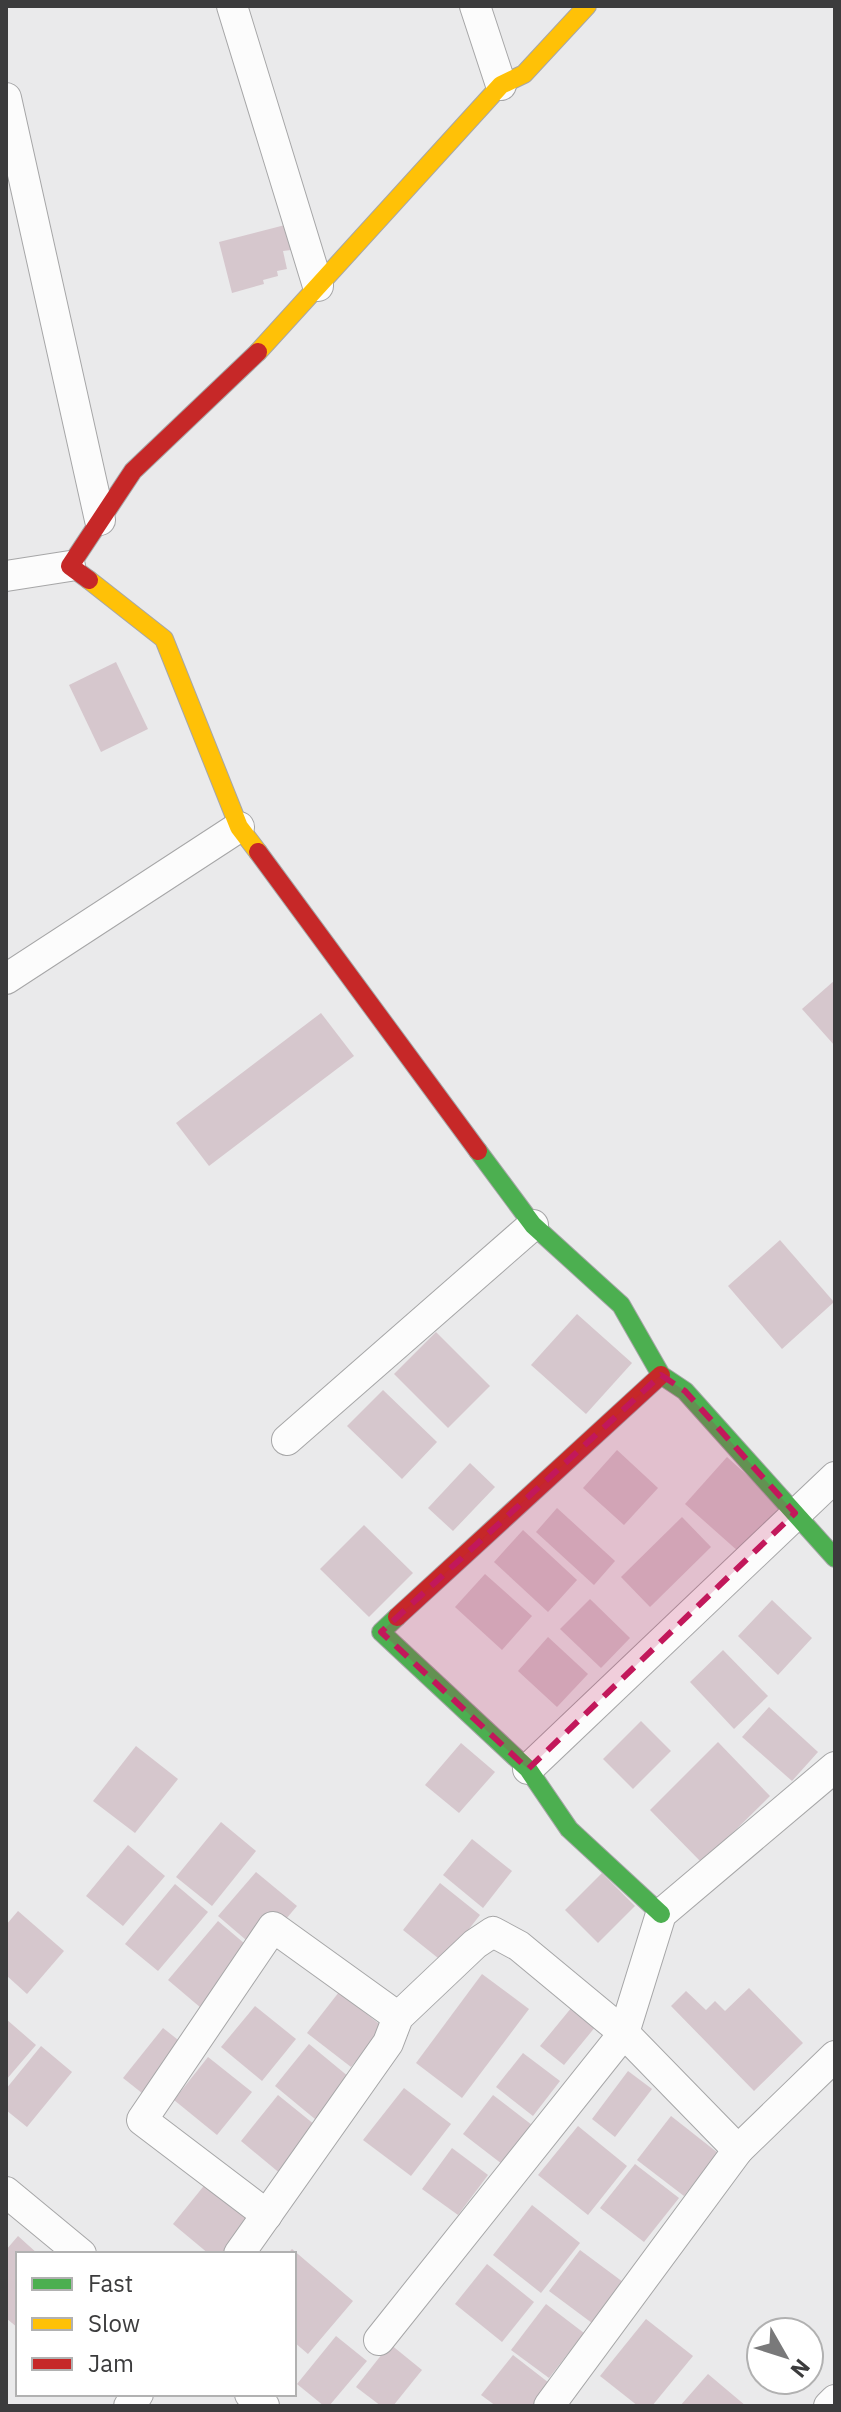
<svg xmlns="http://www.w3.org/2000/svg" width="841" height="2412" viewBox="0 0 841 2412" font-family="'IBM Plex Sans',sans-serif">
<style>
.building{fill:#d6c7cd}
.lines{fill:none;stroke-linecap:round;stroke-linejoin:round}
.street-casing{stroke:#a6a6a7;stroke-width:32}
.fast-casing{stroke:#a6a6a7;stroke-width:20}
.slow-casing{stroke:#a6a6a7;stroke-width:20}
.jam-casing{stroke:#a6a6a7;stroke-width:20}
.street{stroke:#fcfcfc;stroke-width:30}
.fast{stroke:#4caf50;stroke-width:18}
.slow{stroke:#ffc107;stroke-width:18}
.jam{stroke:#c62828;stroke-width:18}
.marked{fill:#c2185b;fill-opacity:0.2;stroke:#c2185b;stroke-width:6;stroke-dasharray:16 10;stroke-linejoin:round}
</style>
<rect width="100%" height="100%" fill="#eaeaeb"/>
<g class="building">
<path d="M285 225 291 250 283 251 287 269 277 271 278 276 263 280 264 284 232 293 219 242Z"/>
<path d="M116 662 148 729 101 752 69 685Z"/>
<path d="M835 980V1046L802 1009Z"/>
<path d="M321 1013 354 1056 209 1166 176 1123Z"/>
<path d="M780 1240 834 1302 782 1349 728 1286Z"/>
<path d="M577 1314 632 1363 586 1414 531 1365Z"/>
<path d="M436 1332 490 1386 448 1428 394 1374Z"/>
<path d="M383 1390 437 1442 402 1479 347 1426Z"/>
<path d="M617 1450 658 1488 624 1525 583 1488Z"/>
<path d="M727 1457 781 1506 739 1552 685 1504Z"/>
<path d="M470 1463 495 1487 453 1531 428 1508Z"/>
<path d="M557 1508 615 1561 594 1585 536 1532Z"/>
<path d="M682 1517 711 1547 650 1607 621 1577Z"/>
<path d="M364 1525 413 1573 369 1617 320 1569Z"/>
<path d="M523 1530 577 1580 548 1612 494 1562Z"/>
<path d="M485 1574 532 1616 502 1650 455 1607Z"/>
<path d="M590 1599 630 1638 601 1668 560 1629Z"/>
<path d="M772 1600 812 1638 778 1675 738 1636Z"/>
<path d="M548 1637 588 1674 557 1707 518 1671Z"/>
<path d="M723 1650 768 1696 734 1729 690 1682Z"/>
<path d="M769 1707 818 1752 792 1781 742 1737Z"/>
<path d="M641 1721 671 1751 633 1789 603 1759Z"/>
<path d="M718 1742 770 1796 702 1863 650 1810Z"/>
<path d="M461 1743 495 1772 459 1813 425 1785Z"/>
<path d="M136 1746 178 1779 135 1833 93 1801Z"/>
<path d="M221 1822 256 1851 212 1906 176 1877Z"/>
<path d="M472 1839 512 1871 483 1908 443 1875Z"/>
<path d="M128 1845 165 1876 123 1926 86 1896Z"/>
<path d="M256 1872 297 1906 259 1951 218 1916Z"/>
<path d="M602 1873 635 1906 598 1943 565 1910Z"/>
<path d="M440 1883 480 1915 443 1962 403 1930Z"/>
<path d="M175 1884 208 1912 158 1971 125 1944Z"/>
<path d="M18 1911 64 1951 27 1994 6 1975V1925Z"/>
<path d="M218 1921 264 1960 214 2019 168 1980Z"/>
<path d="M482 1974 529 2009 462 2098 416 2063Z"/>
<path d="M749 1988 803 2043 754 2091 671 2006 686 1991 706 2010 715 2001 725 2011Z"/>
<path d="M339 1992 383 2027 351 2067 307 2033Z"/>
<path d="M255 2006 296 2039 262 2081 221 2047Z"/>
<path d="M572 2007 596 2026 564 2065 540 2046Z"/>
<path d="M6 2019 36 2045 6 2080Z"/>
<path d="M163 2028 187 2047 147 2097 123 2078Z"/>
<path d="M309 2044 349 2077 315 2119 275 2086Z"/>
<path d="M41 2046 72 2072 27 2127 6 2110V2089Z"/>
<path d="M523 2053 560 2081 533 2116 496 2087Z"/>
<path d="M208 2057 252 2092 217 2135 174 2100Z"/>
<path d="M628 2071 652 2089 615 2137 592 2119Z"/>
<path d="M404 2088 451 2124 411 2176 363 2140Z"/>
<path d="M278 2095 320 2129 282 2175 241 2141Z"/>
<path d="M493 2095 532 2125 502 2164 463 2134Z"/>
<path d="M671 2116 718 2153 684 2196 637 2160Z"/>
<path d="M578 2126 627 2166 588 2215 538 2175Z"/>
<path d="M452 2148 488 2175 458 2215 422 2189Z"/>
<path d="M635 2164 679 2198 644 2242 600 2208Z"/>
<path d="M207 2182 256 2223 231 2254H209L173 2224Z"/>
<path d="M532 2205 580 2243 541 2293 493 2255Z"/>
<path d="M18 2236 38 2254H18V2328L6 2318V2250Z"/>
<path d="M292 2249 353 2301 308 2354 294 2342V2254H287Z"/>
<path d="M580 2250 627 2285 596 2326 549 2291Z"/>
<path d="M487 2264 534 2302 502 2342 455 2304Z"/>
<path d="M546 2304 584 2333 549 2378 511 2350Z"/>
<path d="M646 2319 693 2356 652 2406H638L600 2376Z"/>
<path d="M336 2336 367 2361 329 2406H324L297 2384Z"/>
<path d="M390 2344 422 2370 393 2406H381L356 2387Z"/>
<path d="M513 2355 553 2386 537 2406H496L481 2395Z"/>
<path d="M708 2374 746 2406H680Z"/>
</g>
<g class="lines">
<g class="street-casing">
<g id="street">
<path d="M232 6 318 286"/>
<path d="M475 6 501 85"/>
<path d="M6 98 100 520"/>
<path d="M6 576 70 566"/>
<path d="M6 979 239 827"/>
<path d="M287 1440 533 1225"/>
<path d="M528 1769 835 1477"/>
<path d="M6 2192 81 2254"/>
<path d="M267 2215 142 2120 273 1927 398 2017"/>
<path d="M239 2254 388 2043 398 2017 475 1944 493 1932 519 1946 624 2033 738 2150"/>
<path d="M379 2340 624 2033 661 1914 835 1767"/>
<path d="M250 2394 264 2406"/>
<path d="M129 2406 138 2394"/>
<path d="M549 2406 738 2150 835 2056"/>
<path d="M829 2406 835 2400"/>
</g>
</g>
<g class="fast-casing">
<g id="fast">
<path d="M478 1151 533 1225 621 1305 661 1375 685 1391 835 1558"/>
<path d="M397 1617 381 1632 528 1769 569 1829 661 1914"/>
</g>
</g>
<g class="slow-casing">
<g id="slow">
<path d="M258 352 501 85 524 74 587 6"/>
<path d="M89 580 164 639 239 827 258 852"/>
</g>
</g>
<g class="jam-casing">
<g id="jam">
<path d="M89 580 70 566 133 471 258 352"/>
<path d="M258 852 478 1151"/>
<path d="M397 1617 661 1375"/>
</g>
</g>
<use href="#street" class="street"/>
<use href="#fast" class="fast"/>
<use href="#slow" class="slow"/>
<use href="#jam" class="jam"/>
</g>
<path class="marked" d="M661 1375 685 1391 795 1513 528 1769 381 1632Z"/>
<rect width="841" height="2412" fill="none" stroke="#3c3c3d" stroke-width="16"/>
<rect x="16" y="2252" width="280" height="144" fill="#ffffff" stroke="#b1b1b1" stroke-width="2"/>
<rect x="32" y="2278" width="40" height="12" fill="#4caf50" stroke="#b1b1b1" stroke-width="2"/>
<text x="88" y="2292" font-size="24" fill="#3c3c3d">Fast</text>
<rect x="32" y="2318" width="40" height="12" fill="#ffc107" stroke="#b1b1b1" stroke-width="2"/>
<text x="88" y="2332" font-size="24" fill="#3c3c3d">Slow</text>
<rect x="32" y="2358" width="40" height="12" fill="#c62828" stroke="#b1b1b1" stroke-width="2"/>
<text x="88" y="2372" font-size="24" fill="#3c3c3d">Jam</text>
<g transform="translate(785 2356) rotate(129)"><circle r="38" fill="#ffffff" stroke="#b1b1b1" stroke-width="2"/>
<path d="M0-6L14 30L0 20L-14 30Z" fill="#79797a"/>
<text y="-12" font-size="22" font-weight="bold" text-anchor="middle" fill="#3c3c3d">N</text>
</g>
</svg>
